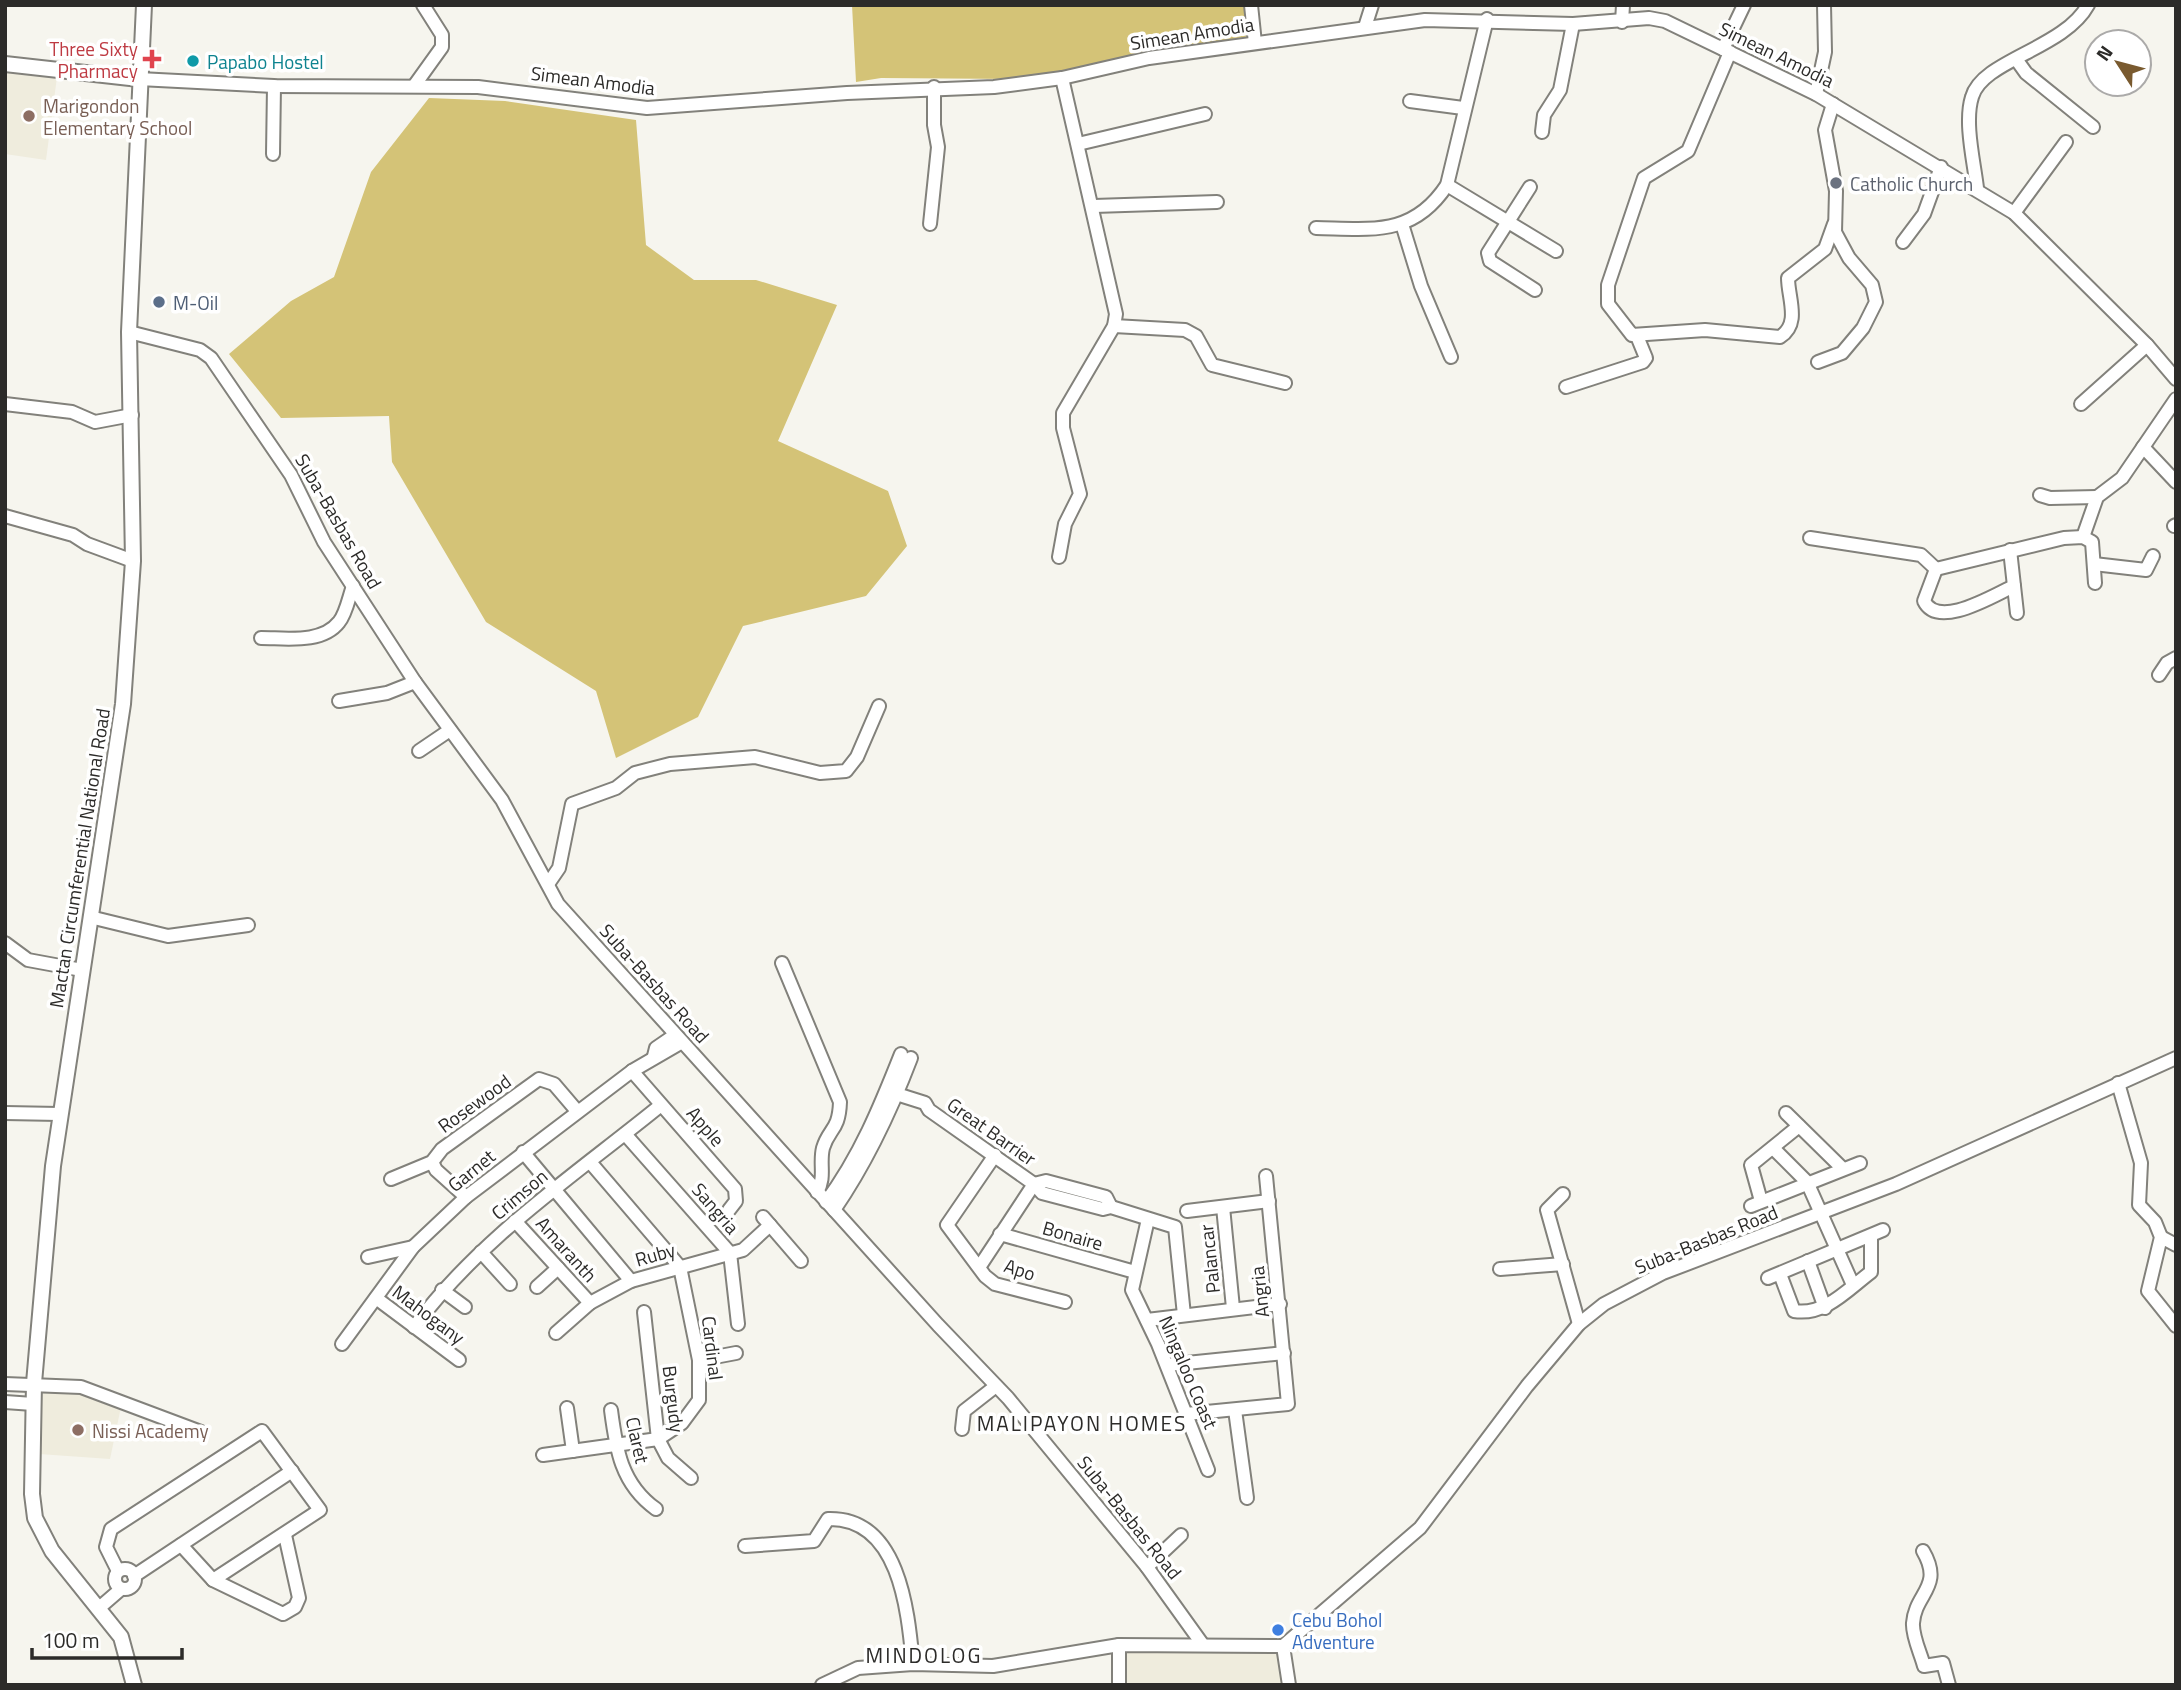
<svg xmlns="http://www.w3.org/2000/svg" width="2181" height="1690" viewBox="0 0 2181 1690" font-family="'Titillium Web',sans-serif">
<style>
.built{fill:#efecdd}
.green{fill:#d4c377}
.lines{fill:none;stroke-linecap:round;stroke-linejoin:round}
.minor-casing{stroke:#82817b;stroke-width:16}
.major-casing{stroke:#82817b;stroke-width:18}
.minor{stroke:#fff;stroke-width:12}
.major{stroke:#fff;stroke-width:14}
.health-dot{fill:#e0444e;stroke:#fff;stroke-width:2.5}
.culture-dot{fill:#0f9aa8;stroke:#fff;stroke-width:2.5}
.education-dot{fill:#8d6e63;stroke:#fff;stroke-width:2.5}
.worship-dot{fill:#6b7280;stroke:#fff;stroke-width:2.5}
.service-dot{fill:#5c6f8a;stroke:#fff;stroke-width:2.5}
.shop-dot{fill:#3f7fe0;stroke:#fff;stroke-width:2.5}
.labels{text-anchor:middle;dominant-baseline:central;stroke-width:7;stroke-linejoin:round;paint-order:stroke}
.street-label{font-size:19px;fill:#2c2b29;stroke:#fff}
.health-label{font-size:19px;fill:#be3a42;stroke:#fff;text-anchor:end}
.culture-label{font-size:19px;fill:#0d838f;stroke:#fff;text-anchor:start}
.education-label{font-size:19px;fill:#785e54;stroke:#fff;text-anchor:start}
.worship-label{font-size:19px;fill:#5b616d;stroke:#fff;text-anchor:start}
.service-label{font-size:19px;fill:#4e5e75;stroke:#fff;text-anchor:start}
.shop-label{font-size:19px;fill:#366cbe;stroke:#fff;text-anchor:start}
.neighbourhood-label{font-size:21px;letter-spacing:2px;fill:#2c2b29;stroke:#fff}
</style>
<rect width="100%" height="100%" fill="#f6f5ee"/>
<g class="built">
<path d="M5 73 57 77 46 160 5 154Z"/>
<path d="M43 1385 85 1388 121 1407 110 1459 39 1454Z"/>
<path d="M1121 1648 1282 1651 1285 1685H1121Z"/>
</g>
<g class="green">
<path d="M852 5H1248L1250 36 1015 79 881 78 856 82Z"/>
<path d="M429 98 505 101 636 120 646 245 694 280H756L837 305 778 441 888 491 907 546 866 596 743 626 698 717 616 758 596 691 486 622 392 462 389 416 281 418 229 354 291 301 334 277 371 172Z"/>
</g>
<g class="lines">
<g class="minor-casing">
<g id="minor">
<path d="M1251 5 1255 43"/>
<path d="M1622 22 1623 5"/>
<path d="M1365 27 1372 5"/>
<path d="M1723 49 1744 5"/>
<path d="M1730 52 1688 151 1644 178 1608 285V304L1632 335 1705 330 1780 337C1801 324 1788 298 1788 278L1825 249 1834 224"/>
<path d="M2016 59 2026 73 2093 127"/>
<path d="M139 79 274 86 478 87 647 108 847 93 994 87 1062 78 1149 58 1425 20 1573 24 1649 18 1665 21 1816 94 2014 213 2147 345 2176 379"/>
<path d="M414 86 442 47V35L423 5"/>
<path d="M1816 94 1825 52 1824 5"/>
<path d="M1410 101 1463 108"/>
<path d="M1542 132 1544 115 1560 90 1573 24"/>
<path d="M1078 144 1205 114"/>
<path d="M273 154 274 86"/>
<path d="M1447 185 1556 251"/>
<path d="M1530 187 1488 253 1490 261 1535 290"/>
<path d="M1977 188C1974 162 1964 122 1972 97 1982 60 2064 49 2088 5"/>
<path d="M1094 206 1217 202"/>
<path d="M2014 213 2066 142"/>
<path d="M930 224 938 147 934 125V87"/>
<path d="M1402 224 1421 286 1451 357"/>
<path d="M1316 228C1371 229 1413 237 1447 185L1487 19"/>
<path d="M1903 242 1924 214 1941 167"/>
<path d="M1114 326 1185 330 1196 336 1212 365 1285 383"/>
<path d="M129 332 200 350 211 358 291 475 324 542 415 682 502 800 558 904 938 1325 1008 1398 1147 1567 1203 1645"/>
<path d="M1818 362 1842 353 1863 328 1876 302 1872 285 1849 258 1835 232 1836 191 1825 130 1833 104"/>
<path d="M1566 387 1643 362 1646 358 1637 336"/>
<path d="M5 404 72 412 95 422 132 415"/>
<path d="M2081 404 2147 345"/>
<path d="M2143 447 2176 482"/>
<path d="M2040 495 2050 498 2097 497"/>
<path d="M5 516 73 535 87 544 133 561"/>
<path d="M2174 526 2176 525"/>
<path d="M2083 537 2097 497 2122 478 2176 399"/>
<path d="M1810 538 1921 555 1936 569"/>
<path d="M2010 550 2017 613"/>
<path d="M1059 557 1065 524 1080 494 1063 428V413L1114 326 1116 314 1062 78"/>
<path d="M2094 564 2146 570 2153 556"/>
<path d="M1936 569 2064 538 2083 537 2092 542 2095 583"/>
<path d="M1936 569 1924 601C1938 630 1994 595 2014 586"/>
<path d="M261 638C286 638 322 644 339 622 346 614 349 597 353 586"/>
<path d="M2159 675 2167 663 2176 658"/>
<path d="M339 701 387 693 415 682"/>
<path d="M419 751 450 730"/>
<path d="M548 884 559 868 572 804 616 788 635 773 670 764 755 757 820 773 846 771 857 757 879 706"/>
<path d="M90 917 168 936 248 925"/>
<path d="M5 943 28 960 82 970"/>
<path d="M782 963 840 1102C839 1131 829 1128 823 1148 819 1164 826 1177 817 1192"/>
<path d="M654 1056 656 1048 675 1035"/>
<path d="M632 1071 735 1189 736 1201 729 1210"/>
<path d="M2118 1083 2141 1163 2139 1205 2155 1222 2161 1237 2148 1291 2176 1326"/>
<path d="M887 1091 925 1103 929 1110 1034 1184 1042 1193 1103 1209 1111 1207 1175 1227 1184 1315"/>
<path d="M5 1113 59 1114"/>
<path d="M1786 1113 1843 1169"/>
<path d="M625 1134 730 1253 738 1324"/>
<path d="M1773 1148 1807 1182 1853 1285"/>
<path d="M523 1152 631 1281"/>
<path d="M995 1155 947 1225 985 1276 995 1284 1065 1302"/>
<path d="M432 1162 436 1170 466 1197"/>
<path d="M391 1179 432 1162 442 1149 539 1079 554 1084 577 1111"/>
<path d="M1034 1184 1046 1181 1106 1197 1111 1207"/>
<path d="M1563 1194 1547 1210 1579 1324"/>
<path d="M1761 1201 1751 1165 1799 1126"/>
<path d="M826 1202C860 1156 880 1107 901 1054"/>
<path d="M1751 1206 1860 1163"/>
<path d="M1223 1207 1233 1308"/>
<path d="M834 1210C867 1162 890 1113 911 1058"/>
<path d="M1187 1211 1269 1201"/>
<path d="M763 1217 801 1261"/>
<path d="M1148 1219 1132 1290 1158 1344 1208 1470"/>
<path d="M515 1221 590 1303"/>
<path d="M1000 1234 1135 1272"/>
<path d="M2161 1237 2176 1245"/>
<path d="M481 1252 510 1284"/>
<path d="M368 1257 413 1247"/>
<path d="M1808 1261 1825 1308"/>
<path d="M980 1266 1034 1184"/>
<path d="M1500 1269 1563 1264"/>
<path d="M1780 1274 1794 1311C1825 1316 1847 1290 1871 1272V1236"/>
<path d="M1768 1278 1883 1230"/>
<path d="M537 1287 558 1268"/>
<path d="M442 1290 465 1307"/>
<path d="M376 1298 459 1360"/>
<path d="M644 1312 658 1439 668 1458 691 1478"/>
<path d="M1147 1320 1280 1304"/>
<path d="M414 1327C481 1237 575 1175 661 1105"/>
<path d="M556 1333 590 1303 631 1281 743 1250 770 1225"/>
<path d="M342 1344 413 1247 466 1197 632 1071 682 1042"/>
<path d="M699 1360 736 1353"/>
<path d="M1167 1365 1284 1353"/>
<path d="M5 1384 81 1387 201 1432"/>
<path d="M5 1402 33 1404"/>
<path d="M567 1408 573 1451"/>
<path d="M611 1410C616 1449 621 1484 656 1509"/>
<path d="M1235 1410 1247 1498"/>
<path d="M1186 1414 1288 1404 1266 1176"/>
<path d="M962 1429 964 1411 996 1386"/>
<path d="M543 1455 658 1439 682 1423 699 1400V1360L680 1267 590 1162"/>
<path d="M181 1545 213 1580 283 1614 295 1607 299 1598 285 1535"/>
<path d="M745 1546 814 1541 828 1519C900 1517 908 1612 913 1664"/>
<path d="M1923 1551C1944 1587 1915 1593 1913 1623 1912 1636 1921 1654 1924 1666L1943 1663 1949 1685"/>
<path d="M1147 1567 1181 1535"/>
<circle cx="125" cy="1579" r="10"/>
<path d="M118 1571 106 1547 111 1529 262 1431 320 1510 213 1580"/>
<path d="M134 1576 292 1471"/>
<path d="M99 1608 121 1589"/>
<path d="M1283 1646 1289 1685"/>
<path d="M822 1685 858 1668 913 1664 993 1666 1119 1645 1283 1646 1420 1528 1527 1386 1579 1324 1604 1304 1663 1273 1896 1184 2176 1058"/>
<path d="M1119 1685V1645"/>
</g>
</g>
<g class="major-casing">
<g id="major">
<path d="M5 64 139 79"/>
<path d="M134 1685 121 1637 52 1551 35 1518 32 1494 34 1383 53 1166 123 704 133 561 129 332 144 5"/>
</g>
</g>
<use href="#minor" class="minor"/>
<use href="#major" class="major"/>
</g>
<path class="health-dot" d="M148.5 48.5h7v7h7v7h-7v7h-7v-7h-7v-7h7z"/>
<circle class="culture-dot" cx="193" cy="61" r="7"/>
<g class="education-dot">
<circle cx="29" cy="116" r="7"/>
<circle cx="78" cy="1430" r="7"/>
</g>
<circle class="worship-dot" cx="1836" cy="183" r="7"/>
<circle class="service-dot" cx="159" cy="302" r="7"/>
<circle class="shop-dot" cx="1278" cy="1630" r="7"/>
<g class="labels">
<g class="street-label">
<text transform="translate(1192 33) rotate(-9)">Simean Amodia</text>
<text transform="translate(1777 54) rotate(26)">Simean Amodia</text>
<text transform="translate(593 80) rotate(7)">Simean Amodia</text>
<text transform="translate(339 521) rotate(60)">Suba-Basbas Road</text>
<text transform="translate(79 858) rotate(-81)">Mactan Circumferential National Road</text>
<text transform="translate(655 983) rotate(48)">Suba-Basbas Road</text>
<text transform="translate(474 1103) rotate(-36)">Rosewood</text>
<text transform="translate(706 1126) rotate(49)">Apple</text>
<text transform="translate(992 1131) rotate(35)">Great Barrier</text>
<text transform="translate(471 1170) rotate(-39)">Garnet</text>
<text transform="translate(519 1194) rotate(-40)">Crimson</text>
<text transform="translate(716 1208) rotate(49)">Sangria</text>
<text transform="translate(1073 1235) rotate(16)">Bonaire</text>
<text transform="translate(1706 1239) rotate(-22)">Suba-Basbas Road</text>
<text transform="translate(567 1249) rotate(48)">Amaranth</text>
<text transform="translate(655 1254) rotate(-16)">Ruby</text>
<text transform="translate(1209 1259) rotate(-96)">Palancar</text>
<text transform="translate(1020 1269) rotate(18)">Apo</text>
<text transform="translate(1259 1292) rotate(-96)">Angria</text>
<text transform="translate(429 1314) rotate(37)">Mahogany</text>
<text transform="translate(713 1348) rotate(83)">Cardinal</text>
<text transform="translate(1189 1372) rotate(67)">Ningaloo Coast</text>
<text transform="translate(674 1399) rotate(83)">Burgudy</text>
<text transform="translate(638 1440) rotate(77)">Claret</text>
<text transform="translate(1130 1517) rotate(51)">Suba-Basbas Road</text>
</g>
<g class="health-label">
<text x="138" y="48">Three Sixty<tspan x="138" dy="22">Pharmacy</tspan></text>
</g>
<g class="culture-label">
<text x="207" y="61">Papabo Hostel</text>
</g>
<g class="education-label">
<text x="43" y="105">Marigondon<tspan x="43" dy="22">Elementary School</tspan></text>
<text x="92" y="1430">Nissi Academy</text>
</g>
<g class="worship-label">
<text x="1850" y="183">Catholic Church</text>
</g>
<g class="service-label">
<text x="173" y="302">M-Oil</text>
</g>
<g class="shop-label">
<text x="1292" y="1619">Cebu Bohol<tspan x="1292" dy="22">Adventure</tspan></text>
</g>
<g class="neighbourhood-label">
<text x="1082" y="1423">MALIPAYON HOMES</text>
<text x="924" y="1655">MINDOLOG</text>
</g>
</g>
<rect width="2181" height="1690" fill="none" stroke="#2c2b29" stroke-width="14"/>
<g transform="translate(2118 63) rotate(306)"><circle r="33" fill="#ffffff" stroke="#abaaa9" stroke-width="2"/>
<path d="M0-5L12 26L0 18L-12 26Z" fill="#795a2f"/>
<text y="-10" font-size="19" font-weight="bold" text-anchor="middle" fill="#2c2b29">N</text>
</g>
<path d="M32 1648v10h150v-10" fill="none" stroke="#2c2b29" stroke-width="3.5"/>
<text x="42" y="1648" font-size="21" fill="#2c2b29" stroke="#ffffff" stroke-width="5" paint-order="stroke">100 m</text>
</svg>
